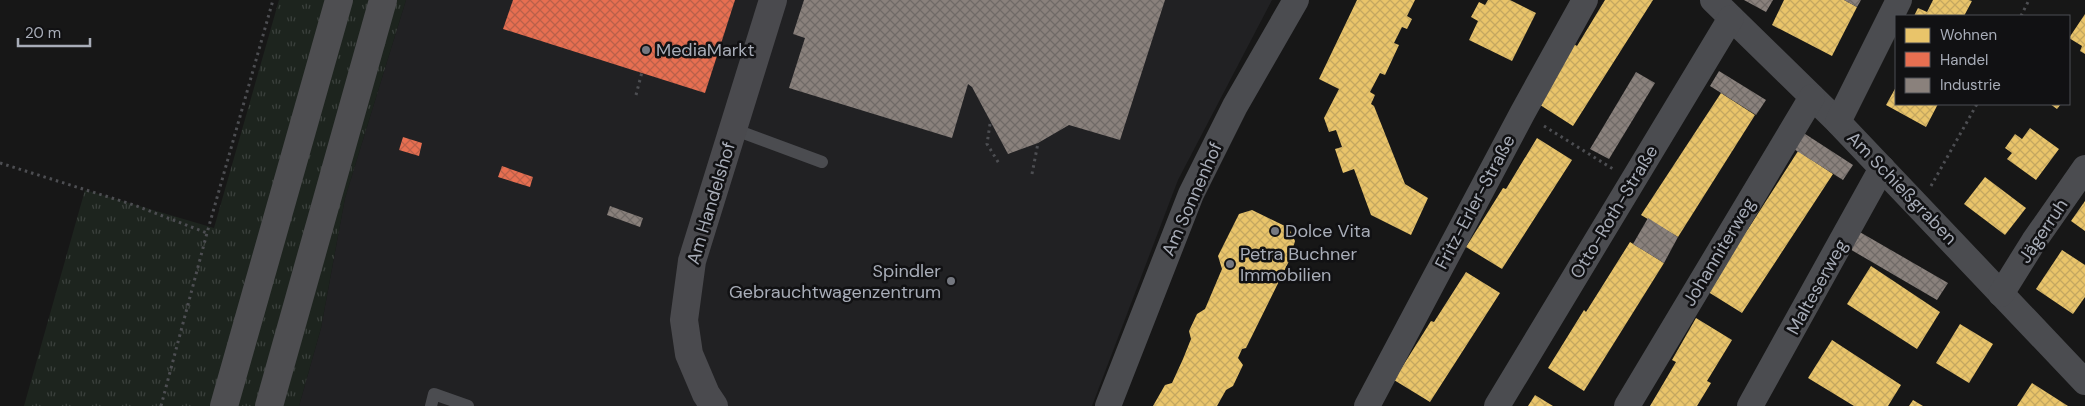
<svg xmlns="http://www.w3.org/2000/svg" width="2085" height="406" viewBox="0 0 2085 406" font-family="'DM Sans',sans-serif">
<style>
.built{fill:#212123}
.grass{fill:url(#grass-tufts)}
.homes{fill:url(#homes-cross-hatch)}
.shops{fill:url(#shops-cross-hatch)}
.industry{fill:url(#industry-cross-hatch)}
.lines{fill:none;stroke-linecap:round;stroke-linejoin:round}
.path{stroke:#4d4e52;stroke-width:3;stroke-dasharray:2.5 4;stroke-linecap:butt}
.lane{stroke:#4b4c50;stroke-width:12}
.street{stroke:#4b4c50;stroke-width:26}
.secondary{stroke:#4a4a4e;stroke-width:28}
.highway{stroke:#4e4e51;stroke-width:28}
.poi-dot{fill:#757880;stroke:#111113;stroke-width:2}
.labels{text-anchor:middle;dominant-baseline:central;stroke-width:5;stroke-linejoin:round;paint-order:stroke}
.poi-label{font-size:18px;fill:#a8adb8;stroke:#111113;text-anchor:start}
.street-label{font-size:18px;fill:#a8adb8;stroke:#111113}
</style>
<defs>
<pattern id="grass-tufts" width="24" height="20" patternUnits="userSpaceOnUse" patternTransform="scale(1.25)"><rect width="24" height="20" fill="#1d241e"/><path d="M3 7l-1-3M5 7V3M7 7l1-3M15 17l-1-3M17 17v-4M19 17l1-3" fill="none" stroke="#3b413d"/></pattern>
<pattern id="homes-cross-hatch" width="8" height="8" patternUnits="userSpaceOnUse" patternTransform="scale(1.25)"><rect width="8" height="8" fill="#e9c46a"/><path d="M0 0l8 8M0 8l8-8" fill="none" stroke="#c4a760"/></pattern>
<pattern id="shops-cross-hatch" width="8" height="8" patternUnits="userSpaceOnUse" patternTransform="scale(1.25)"><rect width="8" height="8" fill="#e76f51"/><path d="M0 0l8 8M0 8l8-8" fill="none" stroke="#ba604a"/></pattern>
<pattern id="industry-cross-hatch" width="8" height="8" patternUnits="userSpaceOnUse" patternTransform="scale(1.25)"><rect width="8" height="8" fill="#8a817c"/><path d="M0 0l8 8M0 8l8-8" fill="none" stroke="#706a67"/></pattern>
</defs>
<rect width="100%" height="100%" fill="#171717"/>
<path class="built" d="M406 0H1272L1178 180 1092 406H299L321 328 345 198Z"/>
<path class="grass" d="M279 0H406L345 198 321 328 299 406H24L85 190 214 228Z"/>
<g class="homes">
<path d="M1357 0H1415L1407 16 1412 19 1407 29 1402 27 1394 43 1399 45 1385 75 1380 73 1370 92 1375 95 1371 104 1374 106 1405 184 1428 198 1411 235 1371 215 1354 169 1343 173 1335 149 1342 147 1336 130 1329 132 1324 118 1339 89 1319 79Z"/>
<path d="M1488 0H1510L1536 13 1512 61 1469 40 1478 21 1471 17 1479 2 1485 5Z"/>
<path d="M1605 0H1653L1573 126 1537 103 1574 44 1577 46Z"/>
<path d="M1784 0H1844L1857 7 1832 56 1772 25Z"/>
<path d="M1933 0H1969L1972 1 1964 16H1914L1918 8 1927 12Z"/>
<path d="M2085 14V54L2080 51 2082 46 2069 38Z"/>
<path d="M1896 87V104H1938L1926 127 1886 105Z"/>
<path d="M1721 93 1755 115 1678 237 1641 215Z"/>
<path d="M2050 104H2061L2057 109Z"/>
<path d="M2030 128 2059 149 2036 180 2007 159 2012 153 2005 148 2015 134 2022 139Z"/>
<path d="M1537 138 1572 160 1502 269 1466 247 1503 188 1506 189Z"/>
<path d="M1798 151 1833 174 1742 313 1705 290 1750 226Z"/>
<path d="M1985 177 2026 208 2005 235 1964 204Z"/>
<path d="M2085 201V231L2071 221Z"/>
<path d="M1252 210 1289 228 1295 241 1293 248 1294 251 1246 348 1242 349 1238 358 1243 365 1233 386 1226 390 1217 406H1153L1165 385 1172 383 1183 359 1191 339 1189 331 1197 314 1205 309 1222 269 1218 256 1239 214Z"/>
<path d="M1630 242 1664 263 1584 391 1548 368 1584 310 1586 312Z"/>
<path d="M2062 250 2085 265V297L2073 314 2036 289Z"/>
<path d="M1871 266 1940 312 1917 349 1847 304Z"/>
<path d="M1466 272 1500 293 1430 402 1394 380 1431 321 1434 322Z"/>
<path d="M1696 318 1732 340 1707 381 1711 383 1697 406H1650L1676 362 1672 360Z"/>
<path d="M1960 324 1993 344 1969 383 1936 363Z"/>
<path d="M1832 340 1901 385 1888 406H1854L1808 378Z"/>
<path d="M2032 383 2068 406H2017Z"/>
<path d="M1535 395 1553 406H1528Z"/>
<path d="M1913 400 1923 406H1909Z"/>
</g>
<g class="shops">
<path d="M513 0H735L705 93 503 29Z"/>
<path d="M403 137 422 143 419 156 399 150Z"/>
<path d="M502 166 533 177 530 187 498 177Z"/>
</g>
<g class="industry">
<path d="M804 0H1165L1120 140 1069 125 1038 143 1008 154 972 87 968 84 952 138 789 88 805 38 793 34Z"/>
<path d="M1744 0H1773L1766 12Z"/>
<path d="M1844 0H1861L1857 7Z"/>
<path d="M1719 71 1766 100 1756 115 1710 86Z"/>
<path d="M1636 72 1655 83 1609 159 1590 149Z"/>
<path d="M1799 130 1853 165 1843 180 1789 146Z"/>
<path d="M610 206 643 218 640 227 607 215Z"/>
<path d="M1648 218 1678 237 1664 263 1633 244Z"/>
<path d="M1858 231 1948 283 1937 300 1848 248Z"/>
</g>
<g class="lines">
<g class="path">
<path d="M2021 16 2029 0"/>
<path d="M636 95 642 72"/>
<path d="M990 124 987 144 1000 165"/>
<path d="M1544 126 1613 169"/>
<path d="M0 163 134 205 207 233"/>
<path d="M1032 174 1038 143"/>
<path d="M1931 186 1977 104"/>
<path d="M161 406 207 233 273 0"/>
</g>
<g class="lane">
<path d="M733 129 822 162"/>
<path d="M431 406 434 394 468 406"/>
</g>
<g class="street">
<path d="M1713 0 1838 122 2085 382"/>
<path d="M1838 122 1899 0"/>
<path d="M2001 294 2034 241 2085 168"/>
<path d="M1108 406 1191 194 1235 106 1296 0"/>
<path d="M1367 406 1523 112 1585 0"/>
<path d="M1497 406 1731 18"/>
<path d="M1627 406 1812 97"/>
<path d="M1750 406 1882 168"/>
</g>
<path class="secondary" d="M714 406 706 394 689 354 684 320 692 261 773 0"/>
<g class="highway">
<path d="M224 406 339 0"/>
<path d="M269 406 383 0"/>
</g>
</g>
<g class="poi-dot">
<circle cx="646" cy="50" r="5"/>
<circle cx="1275" cy="231" r="5"/>
<circle cx="1230" cy="264" r="5"/>
<circle cx="951" cy="281" r="5"/>
</g>
<g class="labels">
<g class="poi-label">
<text x="656" y="50">MediaMarkt</text>
<text x="1285" y="231">Dolce Vita</text>
<text x="1240" y="254">Petra Buchner<tspan x="1240" dy="21">Immobilien</tspan></text>
<text x="941" y="271" text-anchor="end">Spindler<tspan x="941" dy="21">Gebrauchtwagenzentrum</tspan></text>
</g>
<g class="street-label">
<text transform="translate(1902 188) rotate(46)">Am Schießgraben</text>
<text transform="translate(1192 199) rotate(-66)">Am Sonnenhof</text>
<text transform="translate(1475 202) rotate(-62)">Fritz-Erler-Straße</text>
<text transform="translate(711 203) rotate(-73)">Am Handelshof</text>
<text transform="translate(1614 212) rotate(-59)">Otto-Roth-Straße</text>
<text transform="translate(2043 231) rotate(-56)">Jägerruh</text>
<text transform="translate(1719 252) rotate(-59)">Johanniterweg</text>
<text transform="translate(1817 287) rotate(-61)">Malteserweg</text>
</g>
</g>
<rect x="1895" y="15" width="175" height="90" fill="#111113" stroke="#4d4f55"/>
<rect x="1905" y="28" width="25" height="15" fill="#e9c46a" stroke="#4d4f55"/>
<text x="1940" y="40" font-size="15" fill="#a8adb8">Wohnen</text>
<rect x="1905" y="52" width="25" height="15" fill="#e76f51" stroke="#4d4f55"/>
<text x="1940" y="65" font-size="15" fill="#a8adb8">Handel</text>
<rect x="1905" y="78" width="25" height="15" fill="#8a817c" stroke="#4d4f55"/>
<text x="1940" y="90" font-size="15" fill="#a8adb8">Industrie</text>
<path d="M18 38v8h72v-8" fill="none" stroke="#a8adb8" stroke-width="2.5"/>
<text x="25" y="38" font-size="15" fill="#a8adb8" stroke="#111113" stroke-width="4" paint-order="stroke">20 m</text>
</svg>
